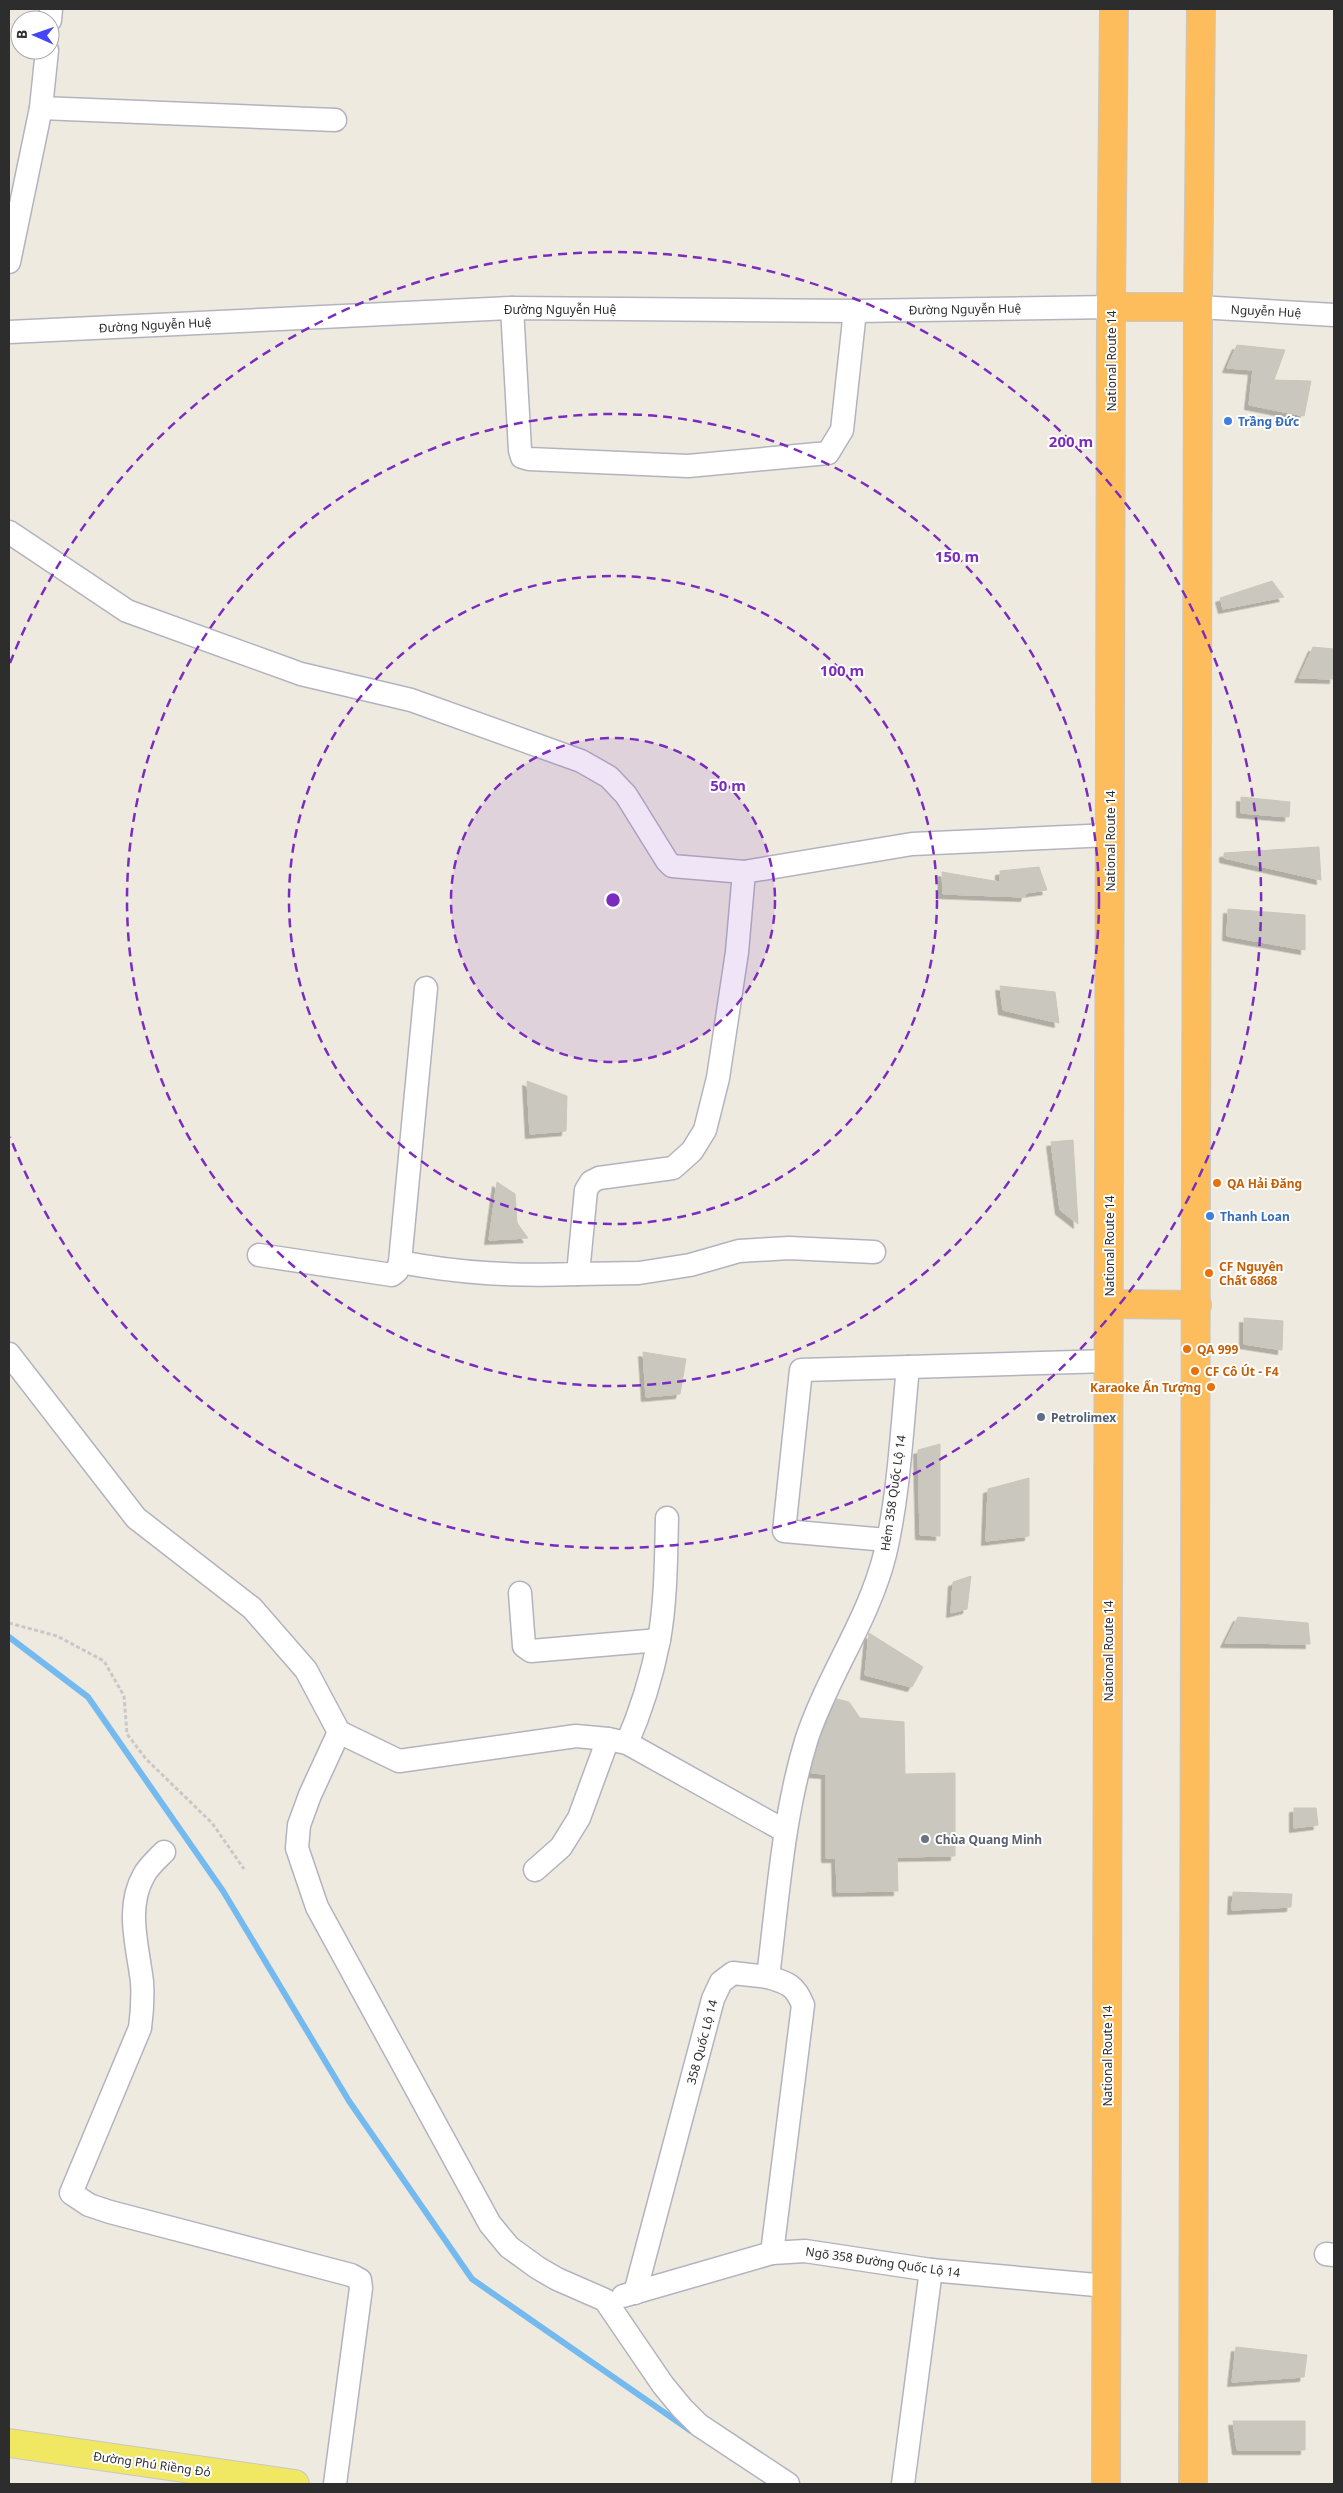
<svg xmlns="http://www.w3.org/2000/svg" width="1343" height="2493" viewBox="0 0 1343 2493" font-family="'Noto Sans',sans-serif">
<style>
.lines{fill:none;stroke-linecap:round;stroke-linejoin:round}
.stream{stroke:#75baee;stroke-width:6}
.building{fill:#cac8be;stroke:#cac7b9;filter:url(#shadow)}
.minor-casing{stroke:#b3b3c0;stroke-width:25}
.major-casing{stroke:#c8c8c8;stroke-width:30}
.highway-casing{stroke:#c8c8c8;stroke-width:30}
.path{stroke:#c8c8c8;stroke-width:3;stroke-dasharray:4 2.5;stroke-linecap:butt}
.minor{stroke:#fff;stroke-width:22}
.major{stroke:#f0e763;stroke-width:28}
.highway{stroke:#fdbd5c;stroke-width:28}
.ring{fill:none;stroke:#7b2cbf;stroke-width:2.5;stroke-dasharray:9 6}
.shop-dot{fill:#3f7fe0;stroke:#fff;stroke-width:2}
.food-dot{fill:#e8710a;stroke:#fff;stroke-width:2}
.service-dot{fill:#5c6f8a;stroke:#fff;stroke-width:2}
.worship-dot{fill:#6b7280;stroke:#fff;stroke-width:2}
.labels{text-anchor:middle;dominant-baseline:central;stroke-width:4;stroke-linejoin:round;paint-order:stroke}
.street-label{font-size:12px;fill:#2d2d2d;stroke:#fff}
.shop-label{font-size:12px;font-weight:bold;fill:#366cbe;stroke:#fff;text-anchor:start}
.food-label{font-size:12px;font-weight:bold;fill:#c56008;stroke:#fff;text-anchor:start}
.service-label{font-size:12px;font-weight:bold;fill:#4e5e75;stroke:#fff;text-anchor:start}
.worship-label{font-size:12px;font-weight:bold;fill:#5b616d;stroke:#fff;text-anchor:start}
.centre{fill:#7b2cbf;stroke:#fff;stroke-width:2.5}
.ring-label{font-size:15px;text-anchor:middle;font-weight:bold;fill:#7b2cbf;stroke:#fff;stroke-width:4;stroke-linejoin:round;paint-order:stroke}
</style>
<defs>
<filter id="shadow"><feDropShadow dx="-4.5" dy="4.5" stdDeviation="0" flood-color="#0004"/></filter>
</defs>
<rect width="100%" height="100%" fill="#eeeae0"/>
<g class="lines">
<path class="stream" d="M9 1637 88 1697 223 1891 349 2101 472 2279 691 2431"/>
</g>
<g class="building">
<path d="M1237 345 1285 350 1274 380 1311 381 1304 416 1249 405 1253 370 1227 368Z"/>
<path d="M1272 581 1284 597 1223 609 1220 598Z"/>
<path d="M1313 647 1334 649V679L1299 678Z"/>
<path d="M1241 797 1290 802 1289 817 1241 813Z"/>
<path d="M1319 847 1321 880 1224 858V853Z"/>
<path d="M1039 867 1047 890 1026 893 1025 897 943 894 942 872 1000 882V871Z"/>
<path d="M1228 909 1305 915V950L1227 936Z"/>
<path d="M1000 986 1055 992 1059 1023 1003 1010Z"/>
<path d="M527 1081 567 1096 566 1131 530 1134Z"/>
<path d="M1073 1140 1078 1224 1060 1210 1051 1142Z"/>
<path d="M497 1182 515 1194 517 1223 528 1238 489 1240Z"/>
<path d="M1244 1318 1283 1321 1282 1350 1244 1344Z"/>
<path d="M643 1352 686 1359 680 1394 646 1397Z"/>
<path d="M940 1444V1536L920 1535 918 1450Z"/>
<path d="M1029 1478V1536L986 1541 988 1489Z"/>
<path d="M971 1576 967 1609 951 1613 953 1582Z"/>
<path d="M1238 1617 1308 1623 1310 1644 1225 1643Z"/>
<path d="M869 1633 923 1667 912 1687 865 1675Z"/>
<path d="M837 1699 849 1702 860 1718 904 1722 905 1774 955 1773V1856L897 1857 898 1891 837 1892 836 1858H826V1774L811 1773 819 1742Z"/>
<path d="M1294 1808H1316L1318 1825 1294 1828Z"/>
<path d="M1233 1892 1292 1894 1291 1907 1232 1910Z"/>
<path d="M1236 2347 1307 2355 1304 2377 1232 2382Z"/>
<path d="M1233 2421H1305V2450H1237Z"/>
</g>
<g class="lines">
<g class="minor-casing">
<g id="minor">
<path d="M50 20 51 9"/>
<path d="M41 108 335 120"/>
<path d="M9 262 41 108 47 50"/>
<path d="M1198 307 1334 315"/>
<path d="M512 308 520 450 522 457 529 459 688 466 828 453 842 430 855 311"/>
<path d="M9 332 512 308 855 311 1111 307"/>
<path d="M9 532 127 611 301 674 411 700 581 761 609 777 626 795 667 861 672 866 744 872 737 952 718 1078 705 1130 692 1151 673 1168 599 1178 591 1182 586 1190 578 1274C514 1276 464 1274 400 1262"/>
<path d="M744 872 912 844 1110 835"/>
<path d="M259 1255 392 1275 397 1271 400 1262 426 988"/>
<path d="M578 1274 639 1273 690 1265 739 1251 789 1248 874 1252"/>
<path d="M9 1354 136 1518 252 1608 306 1670 339 1732 310 1795 299 1825 297 1848 317 1907 490 2224 509 2247 538 2268 557 2279 605 2300 663 2385 682 2408 699 2425 788 2484"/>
<path d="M887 1540 784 1531 801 1370 908 1367"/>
<path d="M520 1593 524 1646 531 1651 659 1640"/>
<path d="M339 1732 399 1761 576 1736 608 1739 627 1743 785 1831"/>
<path d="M627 1743C641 1711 652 1675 659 1640 666 1601 666 1558 667 1518"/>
<path d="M164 1852C157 1859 148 1867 144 1875 125 1908 138 1947 142 1982 143 1997 142 2013 140 2028L71 2193 89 2205 110 2212 351 2275 360 2280 361 2288 335 2484"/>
<path d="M535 1870 561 1847 579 1818 608 1739"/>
<path d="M768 1977C788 1983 795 1985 803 2005L772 2253"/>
<path d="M1326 2254 1334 2255"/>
<path d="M635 2293 713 1999 721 1982 733 1973 768 1977C778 1897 783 1815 807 1738 828 1675 869 1619 885 1554 899 1495 902 1427 908 1367L1109 1361"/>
<path d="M623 2296 772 2253 805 2251 931 2270 1107 2286"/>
<path d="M903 2484 931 2270"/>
</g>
</g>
<g class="major-casing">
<path id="major" d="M9 2443 295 2484"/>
</g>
<g class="highway-casing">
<g id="highway">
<path d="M1111 307H1198"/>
<path d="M1109 1304 1197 1305"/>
<path d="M1106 2484 1111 307 1114 9"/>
<path d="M1193 2484 1198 307 1201 9"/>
</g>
</g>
<path class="path" d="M9 1623 57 1636 104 1661 124 1696 127 1734 146 1759 212 1823 244 1869"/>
<use href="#minor" class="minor"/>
<use href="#major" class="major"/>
<use href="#highway" class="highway"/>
</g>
<circle cx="613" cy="900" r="162" fill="#7b2cbf" fill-opacity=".12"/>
<g class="ring">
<circle cx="613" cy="900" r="162"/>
<circle cx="613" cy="900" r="324"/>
<circle cx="613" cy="900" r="486"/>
<path d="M10 663A648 648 0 1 1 10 1137"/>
</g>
<g class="shop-dot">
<circle cx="1228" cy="421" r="5"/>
<circle cx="1210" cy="1216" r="5"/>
</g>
<g class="food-dot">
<circle cx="1217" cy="1183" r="5"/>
<circle cx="1209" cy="1273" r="5"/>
<circle cx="1187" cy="1349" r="5"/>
<circle cx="1195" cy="1371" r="5"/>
<circle cx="1211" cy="1387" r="5"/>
</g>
<circle class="service-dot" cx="1041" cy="1417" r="5"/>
<circle class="worship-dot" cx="925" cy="1839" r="5"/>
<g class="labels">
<g class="street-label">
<text x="560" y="309">Đường Nguyễn Huệ</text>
<text transform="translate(965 309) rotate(-1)">Đường Nguyễn Huệ</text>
<text transform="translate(1266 311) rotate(3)">Nguyễn Huệ</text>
<text transform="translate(155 325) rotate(-3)">Đường Nguyễn Huệ</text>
<text transform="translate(1111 361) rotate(-90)">National Route 14</text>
<text transform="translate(1110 841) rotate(-90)">National Route 14</text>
<text transform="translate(1109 1246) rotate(-90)">National Route 14</text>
<text transform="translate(893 1493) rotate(-82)">Hẻm 358 Quốc Lộ 14</text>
<text transform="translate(1108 1651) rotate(-90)">National Route 14</text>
<text transform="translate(702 2042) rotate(-75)">358 Quốc Lộ 14</text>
<text transform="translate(1107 2056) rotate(-90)">National Route 14</text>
<text transform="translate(883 2262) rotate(8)">Ngõ 358 Đường Quốc Lộ 14</text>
<text transform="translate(152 2464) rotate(8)">Đường Phú Riềng Đỏ</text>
</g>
<g class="shop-label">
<text x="1238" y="421">Trầng Đức</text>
<text x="1220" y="1216">Thanh Loan</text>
</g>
<g class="food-label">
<text x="1227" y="1183">QA Hải Đăng</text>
<text x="1219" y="1266">CF Nguyên<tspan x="1219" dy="14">Chất 6868</tspan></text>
<text x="1197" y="1349">QA 999</text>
<text x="1205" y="1371">CF Cô Út - F4</text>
<text x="1201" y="1387" text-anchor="end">Karaoke Ấn Tượng</text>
</g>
<g class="service-label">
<text x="1051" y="1417">Petrolimex</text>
</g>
<g class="worship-label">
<text x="935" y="1839">Chùa Quang Minh</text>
</g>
</g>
<circle cx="613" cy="900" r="8" class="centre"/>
<g class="ring-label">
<text x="1071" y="447">200 m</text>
<text x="957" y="562">150 m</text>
<text x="842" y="676">100 m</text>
<text x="728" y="791">50 m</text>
</g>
<rect width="1343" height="2493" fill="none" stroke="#2d2d2d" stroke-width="20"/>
<g transform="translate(35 35) rotate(272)"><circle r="24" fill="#ffffff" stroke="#ababab"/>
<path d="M0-4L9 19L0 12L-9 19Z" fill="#4346f8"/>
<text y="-8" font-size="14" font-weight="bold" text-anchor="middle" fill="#2d2d2d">B</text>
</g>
</svg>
